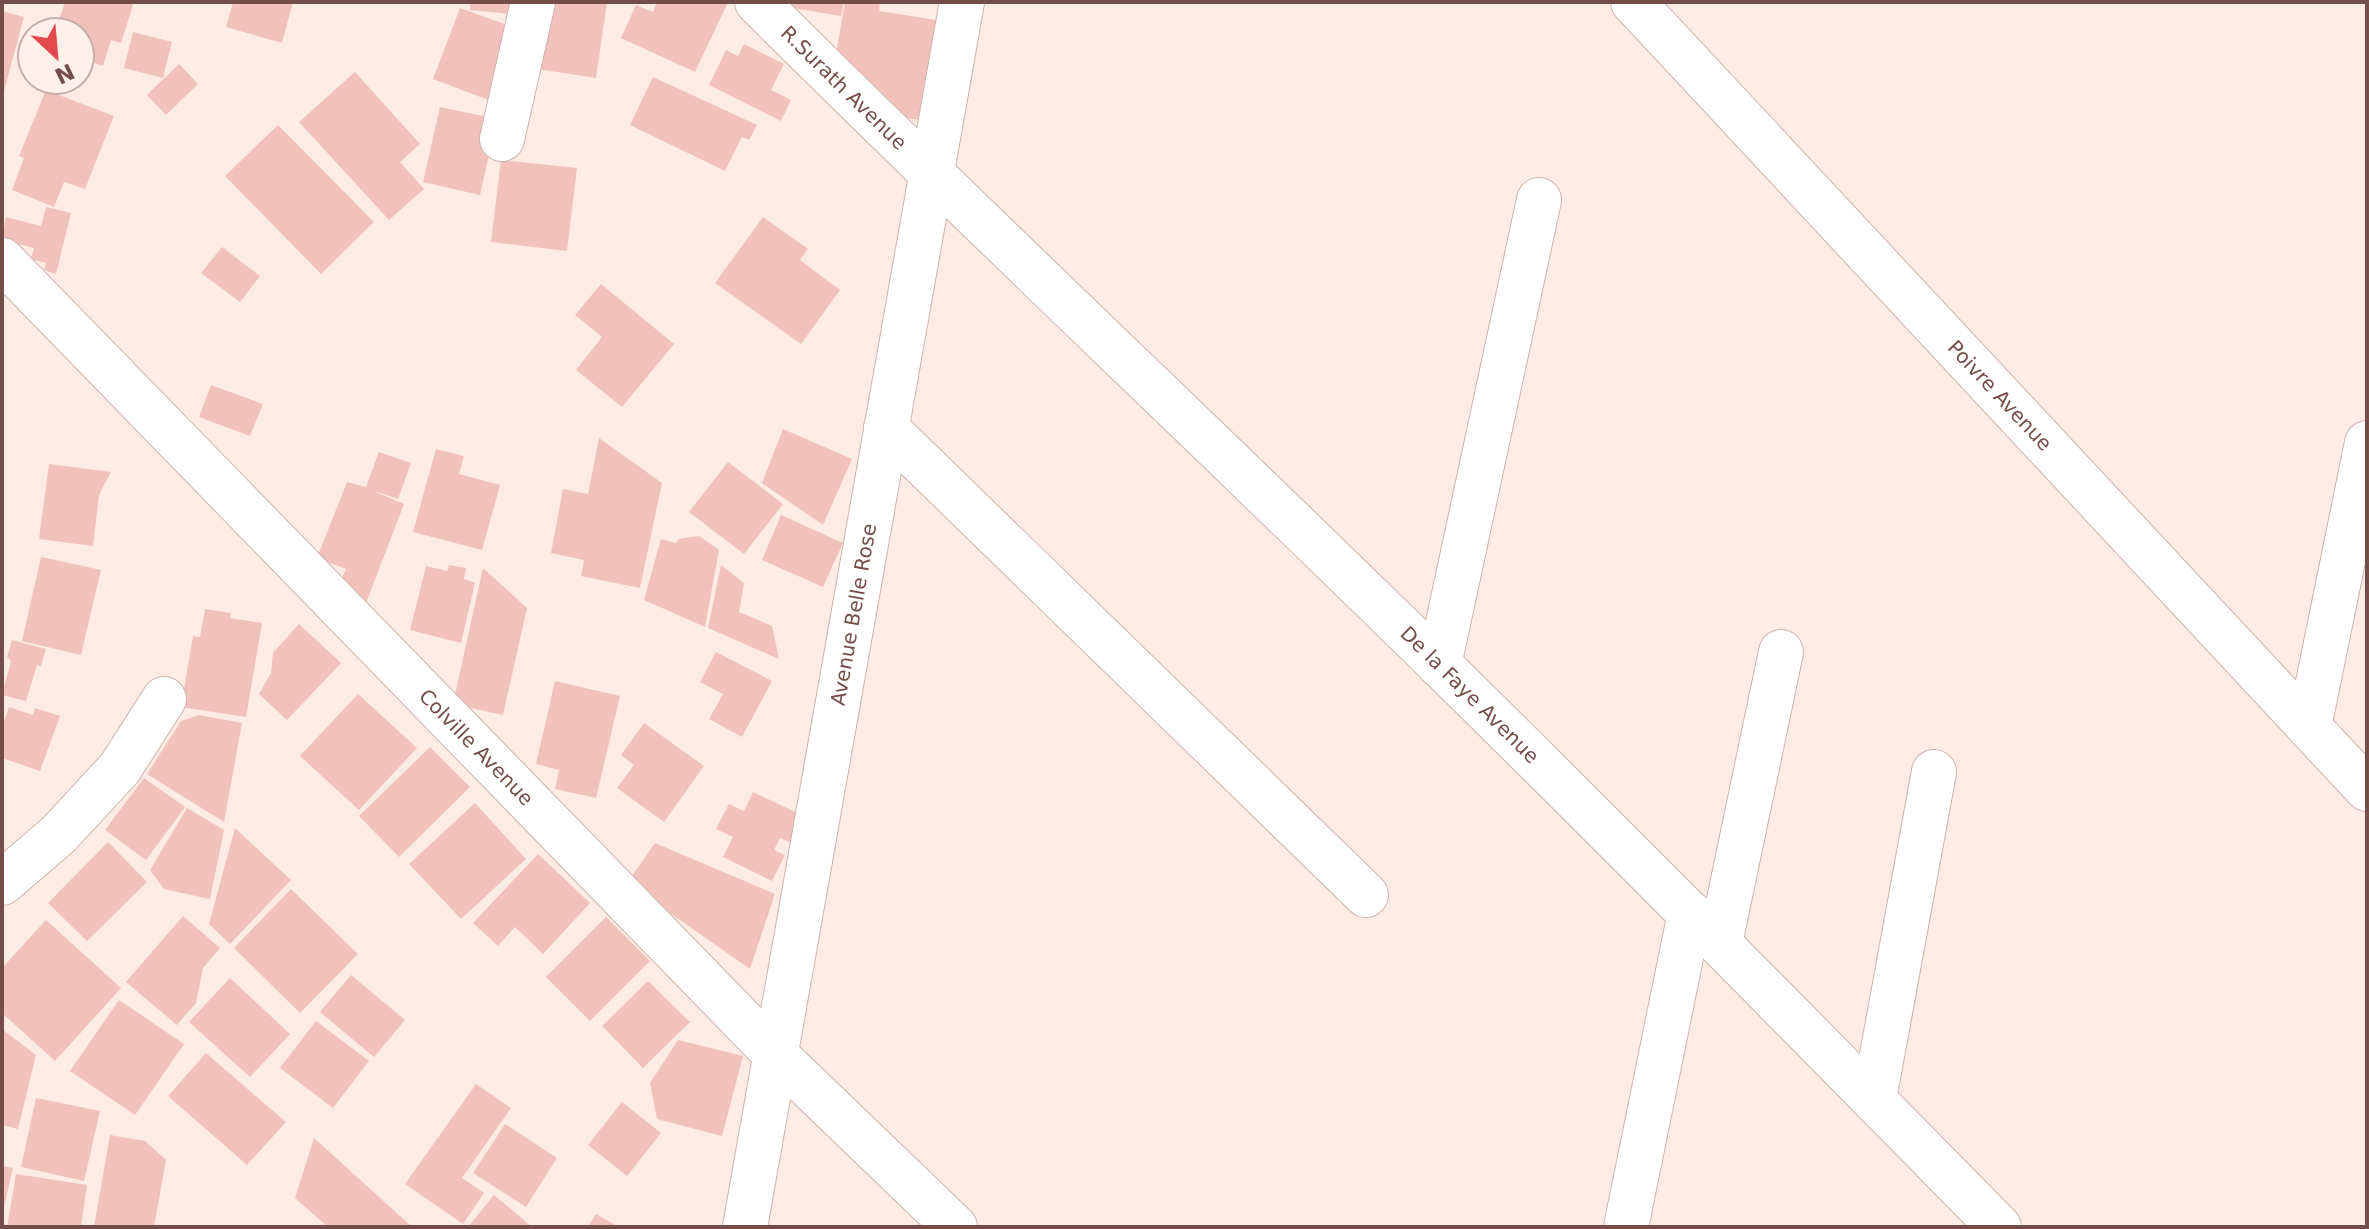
<svg xmlns="http://www.w3.org/2000/svg" width="2369" height="1229" viewBox="0 0 2369 1229" font-family="'DejaVu Sans',sans-serif">
<style>
.building{fill:#f1c2bb}
.lines{fill:none;stroke-linecap:round;stroke-linejoin:round}
.minor-casing{stroke:#cfb3ad;stroke-width:46}
.minor{stroke:#fff;stroke-width:44}
.labels{text-anchor:middle;dominant-baseline:central;stroke-width:6;stroke-linejoin:round;paint-order:stroke}
.street-label{font-size:20px;fill:#744d49;stroke:#fff1e9}
</style>
<rect width="100%" height="100%" fill="#fcece3"/>
<g class="building">
<path d="M65 2H134L121 43 111 40 103 66 80 58V32H55Z"/>
<path d="M233 2H293L282 43 226 27Z"/>
<path d="M470 2H522L521 15 470 10Z"/>
<path d="M554 2H607L596 78 531 68Z"/>
<path d="M657 2H728L695 72 621 38 636 5 653 12Z"/>
<path d="M788 2H844L841 16 787 7Z"/>
<path d="M845 2H880L879 11 936 20 919 120 886 115 834 66Z"/>
<path d="M460 8 518 29 491 101 433 79Z"/>
<path d="M2 11 24 17 3 95H2Z"/>
<path d="M133 32 172 42 163 78 124 68Z"/>
<path d="M744 44 784 64 771 90 791 100 781 121 709 85 726 50 738 56Z"/>
<path d="M179 64 198 84 166 115 147 95Z"/>
<path d="M355 72 420 144 400 162 424 189 389 220 299 122Z"/>
<path d="M653 77 757 125 749 140 742 137 725 171 630 125Z"/>
<path d="M46 90 114 116 85 189 64 182 54 207 12 190 24 158 19 156Z"/>
<path d="M440 107 497 119 480 195 423 182Z"/>
<path d="M278 125 374 222 321 274 225 176Z"/>
<path d="M501 160 577 168 567 251 491 242Z"/>
<path d="M46 207 71 213 56 274 44 270 46 263 31 259 34 248 2 240 6 217 41 226Z"/>
<path d="M763 217 808 249 800 260 840 290 801 344 715 283Z"/>
<path d="M222 247 260 276 240 302 201 273Z"/>
<path d="M601 284 674 344 622 407 576 370 602 337 575 315Z"/>
<path d="M211 385 263 404 250 436 199 417Z"/>
<path d="M783 429 852 459 823 525 762 483Z"/>
<path d="M599 438 662 483 640 588 581 576 584 560 551 553 563 489 588 494Z"/>
<path d="M436 449 464 456 459 474 500 485 482 550 413 532Z"/>
<path d="M379 452 411 463 398 499 371 490 404 504 366 603 336 592 346 569 317 558 347 482 366 487Z"/>
<path d="M728 462 783 504 744 554 689 512Z"/>
<path d="M49 464 111 472 99 495 93 546 39 539Z"/>
<path d="M781 515 843 543 823 587 762 560Z"/>
<path d="M699 536 719 550 705 627 644 600 661 539 676 543 678 539Z"/>
<path d="M41 557 101 570 81 655 22 641Z"/>
<path d="M449 565 466 568 464 579 475 583 461 643 410 630 426 566 447 571Z"/>
<path d="M721 565 744 583 739 612 772 626 779 659 708 628Z"/>
<path d="M483 568 527 608 503 715 453 704Z"/>
<path d="M205 609 231 613 230 618 262 623 246 717 181 707 193 636 200 637Z"/>
<path d="M299 624 341 663 287 720 259 694 271 673 273 653Z"/>
<path d="M12 640 46 649 41 666 37 665 26 701 2 695 11 661 7 657Z"/>
<path d="M716 652 772 681 742 737 709 719 723 694 700 682Z"/>
<path d="M555 681 620 696 596 798 555 789 559 770 536 764Z"/>
<path d="M358 694 417 748 359 810 300 756Z"/>
<path d="M9 707 33 715 35 708 60 716 40 771 2 758V727Z"/>
<path d="M199 715 242 723 224 822 147 774 181 721Z"/>
<path d="M644 723 704 766 664 822 617 788 634 765 621 755Z"/>
<path d="M430 747 470 787 399 857 359 816Z"/>
<path d="M144 778 185 807 146 860 105 830Z"/>
<path d="M753 792 806 817 793 844 780 838 774 850 785 855 772 881 723 857 733 837 716 829 729 804 744 811Z"/>
<path d="M475 803 526 859 461 919 409 864Z"/>
<path d="M187 808 224 830 210 899 164 889 150 870Z"/>
<path d="M235 828 291 880 230 944 209 924Z"/>
<path d="M108 842 147 882 87 941 48 903Z"/>
<path d="M655 843 775 894 750 969 627 883Z"/>
<path d="M538 854 590 903 543 954 515 927 498 946 473 923Z"/>
<path d="M291 889 358 954 300 1013 234 948Z"/>
<path d="M183 916 220 948 203 968 196 1003 177 1025 126 982Z"/>
<path d="M606 917 650 961 590 1021 546 977Z"/>
<path d="M46 920 121 988 55 1061 2 1013V968Z"/>
<path d="M351 975 405 1020 374 1057 320 1012Z"/>
<path d="M230 978 290 1034 250 1077 189 1022Z"/>
<path d="M648 981 690 1022 643 1068 602 1026Z"/>
<path d="M119 1000 184 1044 135 1115 70 1071Z"/>
<path d="M316 1021 369 1061 333 1108 280 1068Z"/>
<path d="M2 1029 36 1055 18 1129 2 1125Z"/>
<path d="M678 1040 743 1056 722 1136 657 1119 650 1083Z"/>
<path d="M206 1053 286 1122 247 1165 168 1096Z"/>
<path d="M476 1084 511 1108 462 1178 484 1193 463 1224 405 1184Z"/>
<path d="M36 1098 100 1111 84 1181 21 1167Z"/>
<path d="M622 1102 661 1133 627 1176 588 1145Z"/>
<path d="M505 1124 557 1158 526 1207 473 1173Z"/>
<path d="M110 1135 145 1141 166 1160 154 1227H94Z"/>
<path d="M314 1138 412 1227H328L295 1198Z"/>
<path d="M2 1166 13 1168 3 1211H2Z"/>
<path d="M16 1174 87 1185 81 1227H7Z"/>
<path d="M494 1195 532 1227H468Z"/>
<path d="M596 1214 619 1227H588Z"/>
</g>
<g class="lines">
<g class="minor-casing">
<g id="minor">
<path id="s1" d="M757 2C983 227 1215 444 1443 668 1630 852 1815 1040 1999 1227"/>
<path id="s2" d="M1633 2 2367 789"/>
<path d="M502 139 533 2"/>
<path id="s3" d="M2 260 776 1055 955 1227"/>
<path d="M886 428 1366 895"/>
<path d="M1439 665 1539 200"/>
<path d="M2309 727 2367 443"/>
<path d="M2 883 59 834 120 768 164 699"/>
<path d="M1720 943 1781 652"/>
<path d="M1874 1099 1934 772"/>
<path id="s4" d="M745 1227 962 2"/>
<path d="M1626 1227 1690 913"/>
</g>
</g>
<use href="#minor" class="minor"/>
</g>
<g class="labels">
<g class="street-label">
<text stroke="none"><textPath href="#s1" startOffset="122">R.Surath Avenue</textPath></text>
<text stroke="none"><textPath href="#s2" startOffset="538">Poivre Avenue</textPath></text>
<text stroke="none"><textPath href="#s4" startOffset="622">Avenue Belle Rose</textPath></text>
<text stroke="none"><textPath href="#s1" startOffset="994">De la Faye Avenue</textPath></text>
<text stroke="none"><textPath href="#s3" startOffset="680">Colville Avenue</textPath></text>
</g>
</g>
<rect width="2369" height="1229" fill="none" stroke="#744d49" stroke-width="8"/>
<g transform="translate(56 56) rotate(154)"><circle r="38" fill="#fff1e9" stroke="#c7afa9" stroke-width="2"/>
<path d="M0-6L14 30L0 20L-14 30Z" fill="#e54950"/>
<text y="-12" font-size="22" font-weight="bold" text-anchor="middle" fill="#744d49">N</text>
</g>
</svg>
